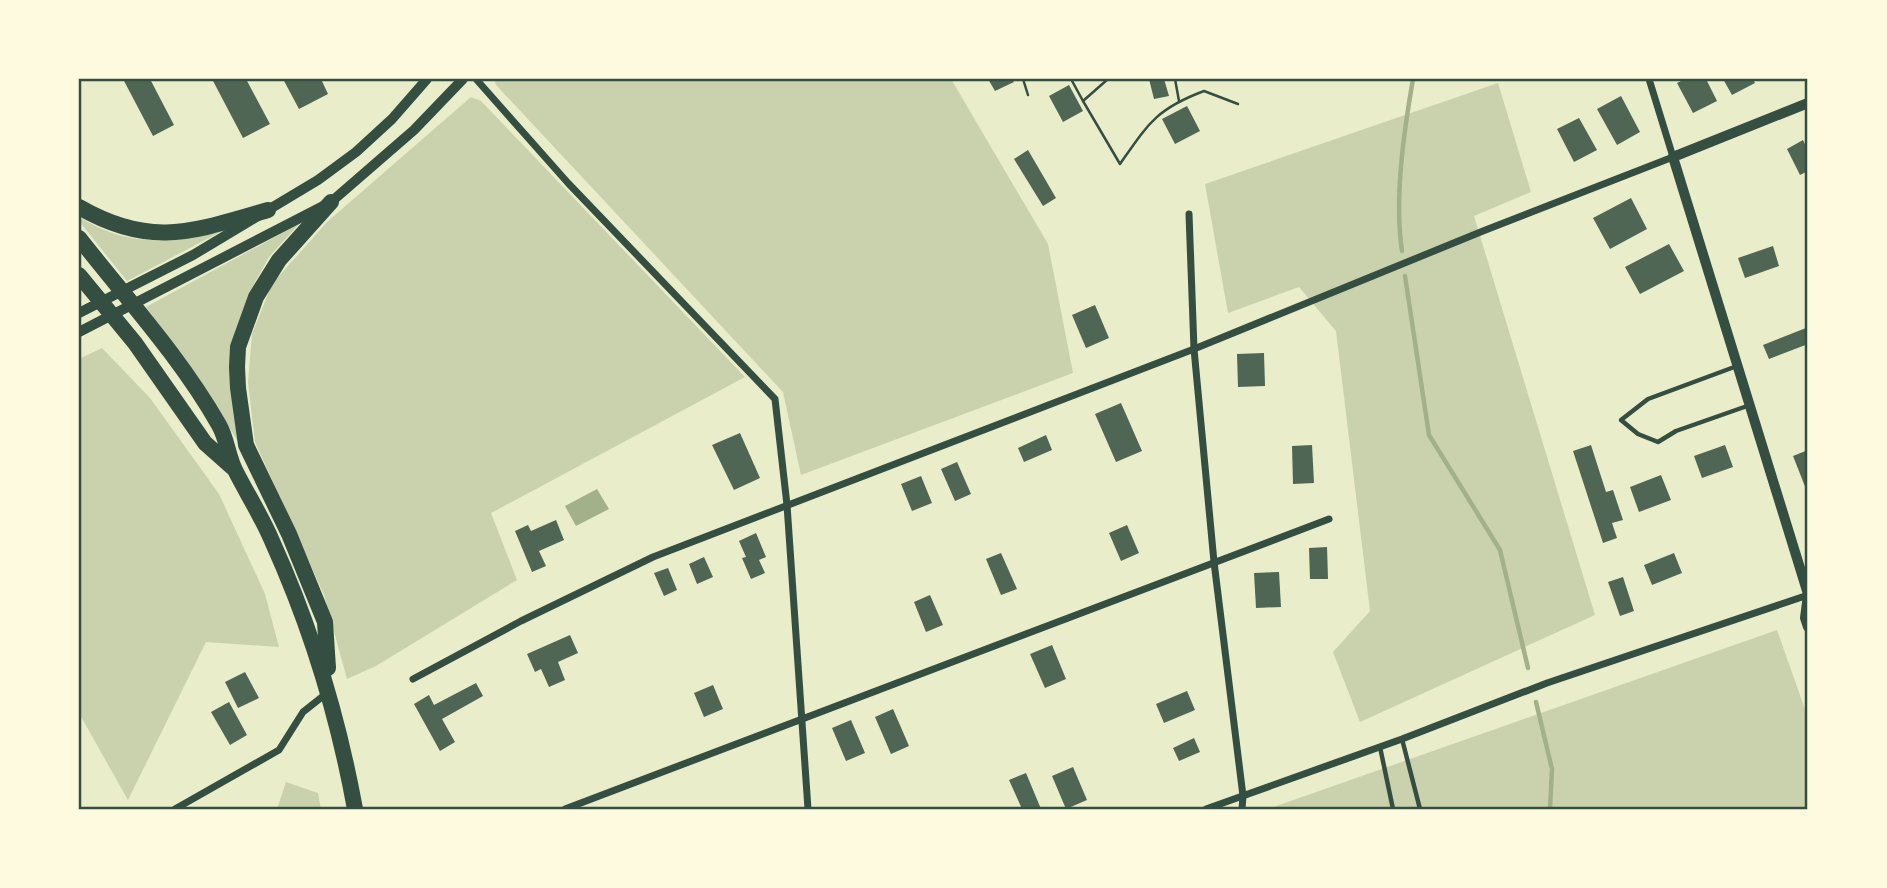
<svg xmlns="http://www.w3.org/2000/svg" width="1887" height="888" viewBox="0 0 1887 888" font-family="'DejaVu Sans',sans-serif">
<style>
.green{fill:#cad2ad}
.water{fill:#a3b18a}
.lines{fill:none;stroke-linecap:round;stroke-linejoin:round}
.stream{stroke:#a3b18a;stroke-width:4.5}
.building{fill:#4f6655}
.path{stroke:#344e41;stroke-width:2.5}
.service{stroke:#344e41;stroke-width:4.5}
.minor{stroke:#344e41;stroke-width:7}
.tertiary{stroke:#344e41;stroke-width:10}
.trunk{stroke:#344e41;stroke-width:16}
.neatline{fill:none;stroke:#344e41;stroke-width:2.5}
</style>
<rect width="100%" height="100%" fill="#e9edc9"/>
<g class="green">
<path d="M494 79H951L1048 244 1073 373 801 475 783 392 496 85Z"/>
<path d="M1498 83 1531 192 1474 216 1595 615 1360 722 1333 652 1370 611 1336 331 1299 287 1228 313 1205 184Z"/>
<path d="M471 97 481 101 745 377 491 513 517 580 376 666 347 679 324 595 255 442 248 382 252 334 272 284 327 222Z"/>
<path d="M79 217C132 249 171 243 228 228L127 281 79 221Z"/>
<path d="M299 224 269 257 249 293 235 332 230 351 241 443 237 440 201 381 146 307Z"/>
<path d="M102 348 150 398 219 494 265 594 279 647 206 642 128 800 79 713V359Z"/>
<path d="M1777 630 1808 718V809H1268Z"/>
<path d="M286 782 318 793 321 809H277Z"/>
</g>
<path class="water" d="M597 489 609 509 576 526 565 506Z"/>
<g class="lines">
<g class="stream">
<path d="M1402 251C1394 199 1404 131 1413 79"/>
<path d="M1405 276 1429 435 1500 550 1528 668"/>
<path d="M1536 702 1552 769 1550 809"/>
</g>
</g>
<g class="building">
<path d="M123 79H150L174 125 153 136Z"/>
<path d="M212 79H246L270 124 243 138Z"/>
<path d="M283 79H321L328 94 299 109Z"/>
<path d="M988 79H1012L1014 82 995 91Z"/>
<path d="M1149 79H1164L1169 96 1154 99Z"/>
<path d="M1685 79H1706L1717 101 1693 113 1677 83Z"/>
<path d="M1723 79H1753L1755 83 1732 95Z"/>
<path d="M1069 85 1083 111 1063 122 1049 96Z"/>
<path d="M1621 96 1640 132 1617 145 1597 109Z"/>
<path d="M1187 106 1200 131 1175 144 1162 119Z"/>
<path d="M1579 118 1597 150 1574 162 1557 129Z"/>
<path d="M1803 140 1808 151V171L1800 175 1787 149Z"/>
<path d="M1028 150 1056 198 1043 206 1014 159Z"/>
<path d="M1631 198 1647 229 1610 249 1593 218Z"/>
<path d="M1669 244 1684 271 1640 294 1625 267Z"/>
<path d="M1773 246 1779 266 1745 278 1738 258Z"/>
<path d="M1095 305 1109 338 1086 348 1072 315Z"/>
<path d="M1806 328 1808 344 1769 359 1763 345Z"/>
<path d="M1264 353 1265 386 1238 387 1237 354Z"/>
<path d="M1121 403 1142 451 1116 462 1095 414Z"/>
<path d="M740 433 760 478 734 490 712 445Z"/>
<path d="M1046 435 1052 450 1024 462 1018 448Z"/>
<path d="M1312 445 1314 483 1293 484 1292 446Z"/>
<path d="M1591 445 1606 492 1613 490 1623 520 1612 523 1617 538 1603 543 1573 451Z"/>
<path d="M1725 445 1733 467 1702 478 1694 456Z"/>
<path d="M1808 450V489H1806L1793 456Z"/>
<path d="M957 462 971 494 955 501 941 469Z"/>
<path d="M1661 475 1671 500 1639 512 1630 487Z"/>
<path d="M921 476 932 503 912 511 901 484Z"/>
<path d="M556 520 564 540 539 551 546 566 532 572 515 531 528 525 531 531Z"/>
<path d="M1127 525 1139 553 1121 561 1109 533Z"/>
<path d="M756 533 766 557 759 560 765 573 751 579 742 558 746 557 739 541Z"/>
<path d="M1327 547 1328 579H1310L1309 548Z"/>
<path d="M1001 553 1017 589 1001 595 986 559Z"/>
<path d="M1674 553 1682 573 1652 585 1644 565Z"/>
<path d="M704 557 713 577 697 584 689 564Z"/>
<path d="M668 568 677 590 664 596 654 573Z"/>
<path d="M1279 572 1281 607 1256 608 1254 573Z"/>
<path d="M1623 577 1634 611 1620 616 1608 582Z"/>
<path d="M930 595 943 625 926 632 914 602Z"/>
<path d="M570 635 578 653 558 662 565 680 549 687 541 669 535 672 527 654Z"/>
<path d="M1052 645 1066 679 1045 688 1030 654Z"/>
<path d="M245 672 259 698 238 708 225 682Z"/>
<path d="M476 683 483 696 442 719 455 742 440 751 414 704 429 695 434 705Z"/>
<path d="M713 685 723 709 704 717 694 693Z"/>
<path d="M1187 691 1195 710 1164 723 1156 704Z"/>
<path d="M229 702 247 735 230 745 211 712Z"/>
<path d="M893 709 909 746 891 754 875 717Z"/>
<path d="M851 720 865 753 846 761 832 728Z"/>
<path d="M1194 738 1200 752 1179 761 1173 748Z"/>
<path d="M1073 767 1087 800 1066 809 1052 776Z"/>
<path d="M1026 773 1041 809H1022L1009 780Z"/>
</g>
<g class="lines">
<g class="path">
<path d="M1023 79 1028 95"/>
<path d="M1071 79 1083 101 1108 79"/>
<path d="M1175 79 1179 101"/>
<path d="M1083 101 1120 164C1148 124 1156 109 1204 91L1238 104"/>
</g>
<g class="service">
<path d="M1737 366 1648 399 1621 420 1638 434 1658 442 1676 431 1750 405"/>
<path d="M1402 739 1420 809"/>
<path d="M1380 747 1393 809"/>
</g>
<g class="minor">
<path d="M476 79 568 183 775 399 787 505 808 809"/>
<path d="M1189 214 1194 349 1214 562 1243 796 1242 809"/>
<path d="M413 679 521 621 653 557 1194 349 1483 231 1673 157 1649 79"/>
<path d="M175 809 279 750 303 712 327 693"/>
<path d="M565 809 1329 519"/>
<path d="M1206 809 1402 739 1547 683 1808 595"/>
</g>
<g class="tertiary">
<path d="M1808 103 1673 157 1808 594"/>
<path d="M79 313 193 255 318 180 356 152 392 119 427 79"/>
<path d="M79 332 331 202 414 130 463 79"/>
<path d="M1808 595 1805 618 1808 627"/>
</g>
<g class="trunk">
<path d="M79 207C152 249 194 231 268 210"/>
<path d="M79 238C127 299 181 358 219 425 227 439 228 456 235 470 247 494 262 517 272 541 311 627 338 716 355 809"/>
<path d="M79 275 135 343 205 443 232 467"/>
<path d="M328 668 325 622 289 534 246 445 238 388 237 367 238 347 256 297 279 260 331 202"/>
</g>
</g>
<rect width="1887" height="888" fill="none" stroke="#fefae0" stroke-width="161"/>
<rect x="80" y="80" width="1726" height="728" class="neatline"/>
</svg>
